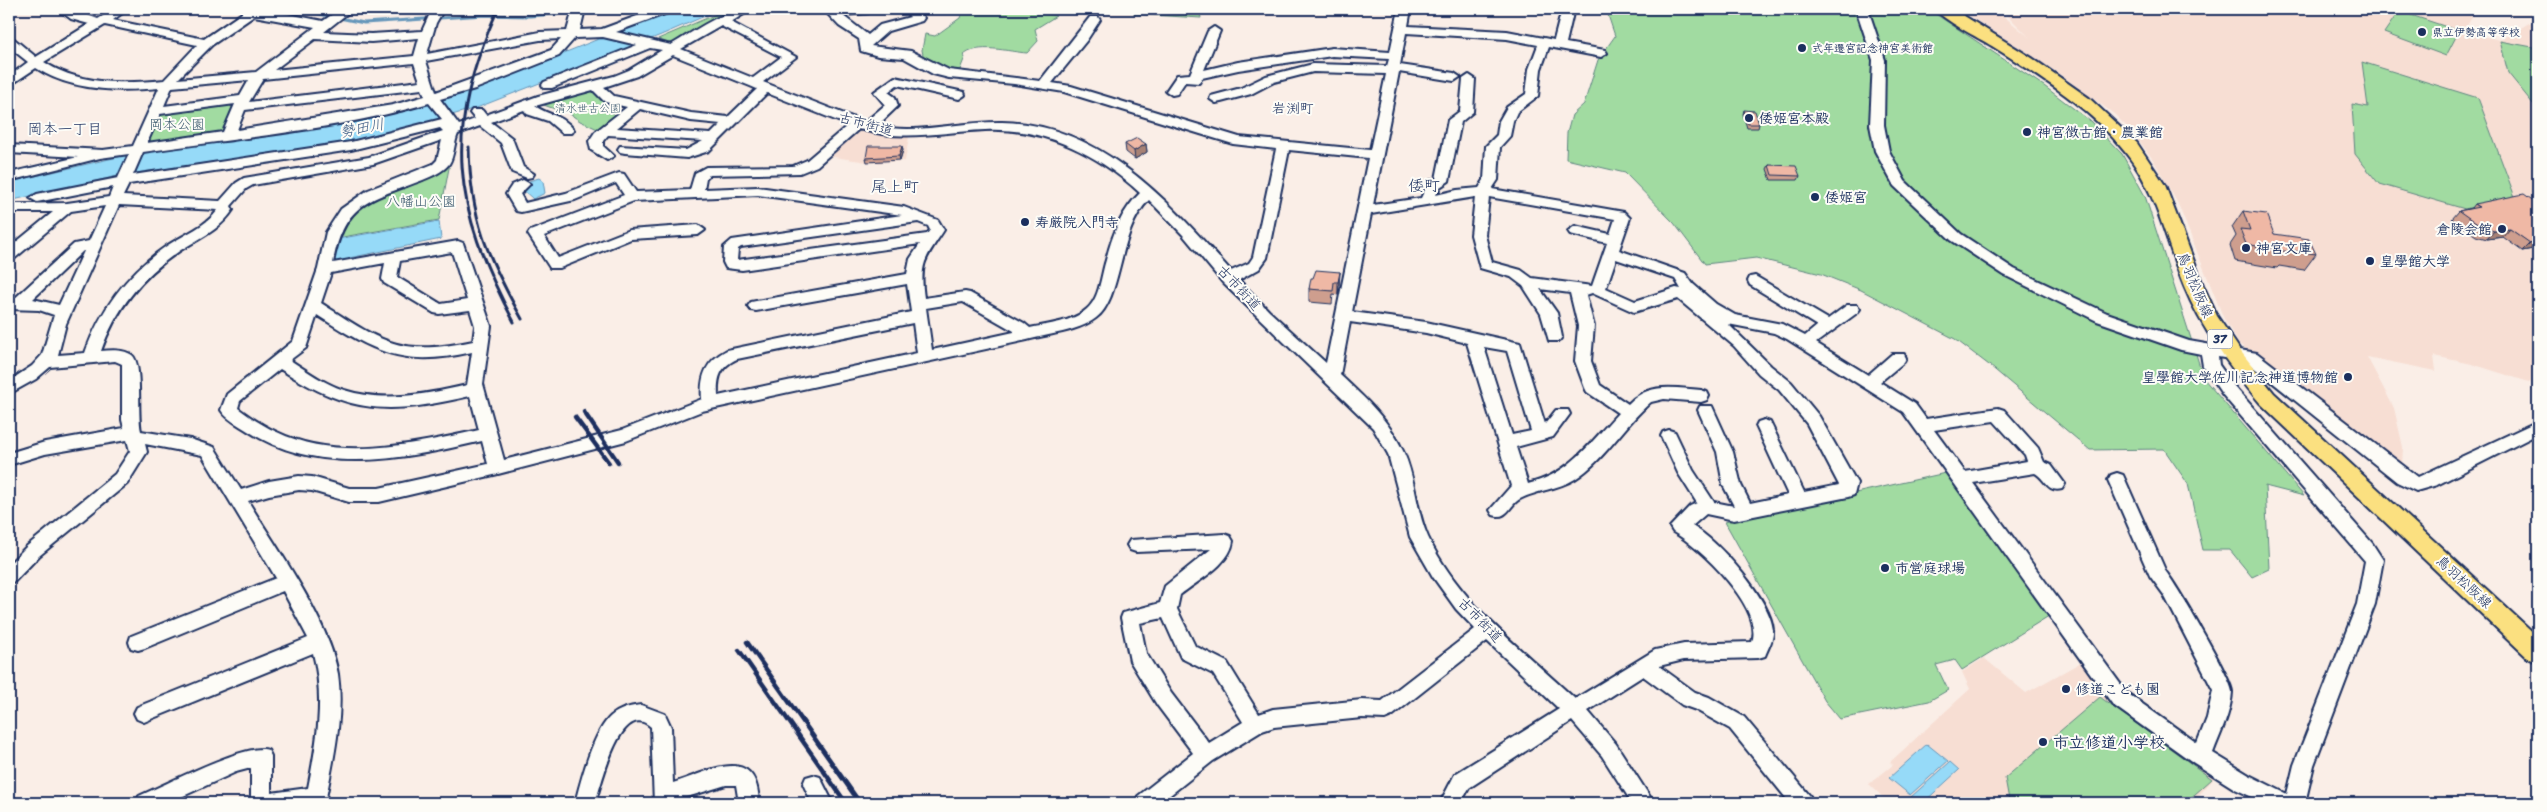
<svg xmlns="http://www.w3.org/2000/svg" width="2547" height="812" viewBox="0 0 2547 812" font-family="Sriracha,'Klee One',sans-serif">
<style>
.built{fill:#f7ded3}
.green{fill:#a1dba1;stroke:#5e8580}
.water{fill:#96daf8;stroke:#6596ba}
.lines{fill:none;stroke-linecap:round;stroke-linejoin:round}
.stream{stroke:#6596ba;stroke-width:3}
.minor-casing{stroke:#1b2f5e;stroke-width:4}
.major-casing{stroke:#1b2f5e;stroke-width:4}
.minor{fill:#fdfcf7;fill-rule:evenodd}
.major{fill:#fbe080;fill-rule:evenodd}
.rail-far1{stroke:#1b2f5e;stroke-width:3}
.rail{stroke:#1b2f5e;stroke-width:4.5}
.wall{fill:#ce9e8e;stroke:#1b2f5e}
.shaded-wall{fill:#a78174;stroke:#1b2f5e}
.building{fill:#efb8a5;stroke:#1b2f5e}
.poi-dot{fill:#1b2f5e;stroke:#fdfcf7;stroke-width:2}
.labels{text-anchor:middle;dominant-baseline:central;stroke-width:4;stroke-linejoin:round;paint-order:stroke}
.far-poi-label{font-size:11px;font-weight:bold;fill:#1b2f5e;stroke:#fdfcf7;text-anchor:start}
.far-park-label{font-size:11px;fill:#3c5a6f;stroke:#fdfcf7}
.shield{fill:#fdfcf7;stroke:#5f6c8c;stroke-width:1}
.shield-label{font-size:12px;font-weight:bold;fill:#1b2f5e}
.far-quarter-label{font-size:14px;fill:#1b2f5e;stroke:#fdfcf7}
.poi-label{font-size:14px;font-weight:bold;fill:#1b2f5e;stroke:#fdfcf7;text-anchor:start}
.park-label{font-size:14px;fill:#3c5a6f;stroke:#fdfcf7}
.street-label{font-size:14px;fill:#1b2f5e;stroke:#fdfcf7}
.water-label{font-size:15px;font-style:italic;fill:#3a5a84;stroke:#fdfcf7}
.neighbourhood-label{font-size:15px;fill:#1b2f5e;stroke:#fdfcf7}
.quarter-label{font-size:16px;fill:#1b2f5e;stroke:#fdfcf7}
.near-poi-label{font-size:16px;font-weight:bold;fill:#1b2f5e;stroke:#fdfcf7;text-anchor:start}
</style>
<rect width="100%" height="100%" fill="#faeee7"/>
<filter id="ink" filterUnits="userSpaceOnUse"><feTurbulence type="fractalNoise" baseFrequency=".02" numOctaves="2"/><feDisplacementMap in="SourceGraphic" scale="10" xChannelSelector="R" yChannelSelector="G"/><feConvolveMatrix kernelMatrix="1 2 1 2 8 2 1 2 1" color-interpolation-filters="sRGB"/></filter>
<g filter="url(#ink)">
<g class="built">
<path d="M1959 9H1995L2029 37 2001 9H2477L2462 32 2501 40 2529 23 2538 24V381L2532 383 2472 364 2434 356 2436 371 2367 357 2394 408 2403 447 2402 467 2239 344 2224 319 2178 204 2154 161 2134 134 2114 114 2061 75Z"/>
<path d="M860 130 883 135 909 137 905 161 874 163 827 156 855 131Z"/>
<path d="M1984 658 2026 693 2085 660 2216 776 2192 803H1889L1869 784 1893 765 1890 762 1970 689 1962 672Z"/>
</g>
<g class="green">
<path d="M728 9H740L676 42 668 43 658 39Z"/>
<path d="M969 9H1038L1039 12 1056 16 1035 29 1038 41 1027 53C1010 52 976 42 963 56L965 57 959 72H950L924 60 922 50 925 34 935 36 960 18 962 13 970 14Z"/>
<path d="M1134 9H1199L1201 18 1134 14Z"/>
<path d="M1606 9H1928L2044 86 2090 121 2122 154 2145 196 2204 379 2304 496 2265 486 2269 569 2252 577 2230 550H2203L2188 484 2164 449 2090 450 1989 365 1955 339 1861 290 1821 274 1756 258 1705 264 1674 223 1625 173 1566 159 1567 133 1572 115 1584 104 1598 60 1615 36Z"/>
<path d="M2399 11 2459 31 2446 56 2384 33Z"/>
<path d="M2500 41 2538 48V110L2508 73Z"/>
<path d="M2362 62 2478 98 2515 197 2465 209 2379 184 2355 154 2352 104 2368 107Z"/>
<path d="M590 89 615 115 602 131 580 121 570 114 573 111 564 107 555 109 538 103Z"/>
<path d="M238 103 224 130 220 133 150 142 146 140 159 113Z"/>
<path d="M450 163 439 220 337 238C339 232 341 224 345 220 369 192 418 182 450 163Z"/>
<path d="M1950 472 2052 614 1962 670 1955 660 1936 665 1948 690 1929 701 1840 719 1825 701 1725 522Z"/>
<path d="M2100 697 2212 779 2185 803H2013L2009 800 2005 778Z"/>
</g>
<g class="water">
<path d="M673 9H721L661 35 479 107 405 129 331 145 122 175 9 201V182L131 154 329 126 402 112 462 94Z"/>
<path d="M539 178 543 181 545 193 533 199 522 189 526 182Z"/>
<path d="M439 221 441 239 349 258 347 262 338 263 333 260 337 239Z"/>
<path d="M1927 744 1948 761 1910 795 1889 778Z"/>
<path d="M1950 762 1959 770 1923 803H1918L1911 797Z"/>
</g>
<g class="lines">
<path class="stream" d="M295 9 364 23 485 15 530 16 611 9"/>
<g class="minor-casing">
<g id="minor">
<path d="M58 9H72L98 19 114 9H128L113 20 204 39 242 13V9H263L323 21 340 9H353L324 32 371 34 422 31 432 9H444L436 23 427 54 540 32 567 31 573 9H585L580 30 602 29 656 9H672L670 12 616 32 671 45C695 31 723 9 752 9L731 22 796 57 763 82 865 122 885 105 874 92 895 77 964 92 965 95 959 99 897 85 888 92 895 97 898 106 877 126C918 135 960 121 1002 122 1102 124 1170 203 1231 271L1249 263 1253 257 1276 149 1233 144 1064 92 1014 84 949 78 933 74 904 58 878 56 861 51 859 39 839 26 823 9H874L868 13 842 15 868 35 880 25 910 17 904 9H916L924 18 922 21 888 31 871 46 911 51 949 70 1040 81 1090 17H1098L1100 20 1087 40 1052 83 1071 86 1239 137 1370 150 1386 74 1313 72 1274 82 1251 94 1221 102 1216 103 1210 99 1211 96 1241 88 1266 76 1313 64 1387 66 1389 59 1332 56 1238 70 1202 78 1199 83 1185 82 1177 94 1172 95 1166 91 1177 75 1190 74 1208 31 1214 27 1220 31 1204 70 1238 62 1332 48 1390 52 1399 9H1411L1408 26 1507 31 1554 40 1562 9H1574L1566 43 1605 50 1607 53 1601 57 1549 47 1541 69 1538 96 1517 112 1513 121 1510 136 1500 147 1498 180 1492 189 1624 212 1630 218 1619 250 1685 273 1693 284 1716 304 1735 315 1782 324 1805 336 1817 326 1750 285 1748 281 1750 277 1755 276 1828 319 1847 305H1857L1860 309 1857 313 1816 343 1868 375 1892 354H1904L1906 358 1904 362 1880 382 1915 404 1926 419 1998 408 2004 410 2038 448 2044 462 2051 465 2065 484 2062 489C2047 493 2046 479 2035 473L1973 483 2127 693 2197 743 2207 718 2213 690 2164 595 2150 576 2108 480 2111 475 2117 473 2123 475 2166 572C2176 584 2233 681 2232 692 2231 713 2220 734 2213 753L2249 775 2287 794 2294 765 2357 604 2365 561 2222 394 2203 366 2201 354 2181 350 2097 321 2004 275 1951 240 1894 186 1875 151 1870 125 1873 60 1856 9H1868L1885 60 1884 125 1889 151 1905 181 1961 234 2014 269 2107 313 2189 341 2257 353 2418 477 2538 421V434L2437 485 2416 491 2397 482 2247 362 2218 357 2219 365 2234 386 2372 543 2383 560 2375 604 2314 765 2305 803H2265L2235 789 2194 763 2113 705 1903 412 1787 339 1774 333 1728 324 1771 366 1791 382 1819 416 1857 483 1854 495 1848 497 1734 520 1706 514 1692 526C1718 540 1771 600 1773 630 1774 639 1768 648 1765 656L1758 658 1684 660 1659 666 1695 692 1709 697 1744 717 1810 796 1813 803H1790L1730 729 1696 710 1682 705 1643 676 1588 711 1616 744 1654 803H1632L1602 756 1572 721 1469 788 1461 803H1440L1455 774 1559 709 1487 641 1392 716 1385 719 1362 718 1274 727 1262 731 1213 761 1160 803H1135L1138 796 1193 753 1157 705 1130 661 1121 618 1123 613 1160 603 1165 586 1211 549 1136 552 1130 550 1127 545 1130 540 1224 534 1230 536 1233 541C1230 565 1197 581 1180 595L1177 609 1195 646 1227 662 1259 714 1273 709 1362 700 1382 701 1475 629 1456 609 1433 577 1410 537 1388 454 1373 428 1223 283 1183 235 1149 200C1117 231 1123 298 1096 318 1078 332 1048 334 1027 340L702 411 626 441 498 474 379 502H349L312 491 299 490 269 495 248 501C276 547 330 622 338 674 344 717 333 761 325 803H251V768L236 772 168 803H136L139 796C163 786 247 742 268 750L271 756V793L308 788C317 742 325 699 313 653L151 719 144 722 137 719 134 713 137 707 308 638 283 591 145 648 138 650 131 648 129 642 131 636 276 578 202 455 145 444 147 452 127 484 39 556 15 581 9 583V564L27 546 115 474 130 451 127 440 45 454 9 465V453L45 442 124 428 122 420V364L115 361 50 367 36 379 9 394V381L32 366 42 355 54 315 39 310 9 309V301L13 300 74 244 89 241 105 206 71 211 14 259 9 261V248L53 212H9V204L67 203 109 197 113 187 37 202 30 198 37 194 118 178 129 154 100 158 9 181V173L78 157 9 153V145L103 150 133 146 159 88C119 92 71 91 36 68L9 86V76L28 62 9 47V37L13 38 36 57 89 24 71 19ZM254 16 315 27 256 72 178 79 212 45ZM105 25 197 45 164 80C124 84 79 85 44 62ZM721 26 781 57 753 78 681 49ZM1406 33 1507 39 1538 45 1529 69 1526 94 1507 107 1499 121 1497 135 1486 146 1484 180 1479 188 1457 190 1436 195 1440 187 1449 181 1461 122 1473 112 1475 79 1469 75 1463 79 1460 111 1448 120 1436 179 1429 181 1421 198 1373 205 1399 72 1454 81 1460 77 1454 73 1400 65ZM603 37 637 45 544 82 542 85 544 88H552L650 48 662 50 629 70 614 76 538 96 486 115 482 110H472L470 113 475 119 459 125 440 99 475 89 559 56 575 38ZM419 38 414 56 274 70 315 39 371 42ZM561 39 551 50 436 92 426 61 540 40ZM673 55 750 86 757 89 728 117 691 113 614 96 604 87 637 76ZM414 63 420 81 249 102 263 79ZM249 80 240 96 164 106 172 87ZM422 89 425 96 393 105 237 130 245 110ZM593 90 605 102 627 107 595 132 589 141 591 150 607 160 614 156 603 146V141L608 135 703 141 686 150 620 146 618 149 620 152 625 153 687 158 709 151 767 93 848 125 807 160 793 166 706 167 695 173 690 190 636 192 624 174 619 173 566 193 525 203 520 194 530 184 523 180 512 185 506 194 516 211 521 212 575 200 616 183 624 195 530 231 528 234 550 268H560L631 239 698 235 705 230 698 225 629 230 558 258 544 236 634 201 758 195 902 215 732 240 724 247 723 262 726 268 742 270 920 244 910 259 907 274 756 301 751 302 748 306 751 310 756 311 907 284 911 312 727 350C706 361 700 376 702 399L622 430 504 460 483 384 491 326 463 243 458 241 333 263C344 201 371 200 423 180 432 176 443 172 449 164 454 157 454 143 458 134L480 126 501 143 512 172 527 178 532 177 534 174 523 167 512 138 491 122 524 110 527 114 548 121 562 133H572L574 130C562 114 549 116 535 106ZM429 103 442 119 351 142 133 175 143 152C236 138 339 130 429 103ZM235 104 223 132 147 143 160 114ZM640 109 691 121 721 124 711 134 617 128ZM440 128 443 131 369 157 244 178 236 183 220 201 123 196 129 184 351 150ZM859 129C904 142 940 132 985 130 1043 127 1098 154 1140 193 1122 210 1112 235 1106 260 1101 275 1100 298 1087 309 1073 322 1048 324 1030 328L1024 323 970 293 965 292 924 298C919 262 926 258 944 230L938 220 904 207 758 187 704 189 706 178 709 175 800 173 817 166ZM442 140 437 160 433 164 368 190 341 209 326 232 318 269 293 341 227 394 221 410C226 419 239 425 248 431 319 477 405 459 482 441L488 464 379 488H349L312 477 299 476 269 481 241 490 214 447 190 439 141 431C137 415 143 363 132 355 123 349 111 350 101 351 116 309 141 277 178 252 198 239 220 230 233 210L231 206 246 189 253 185 373 164ZM1289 150 1368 158 1326 363 1269 311 1239 280 1259 269 1267 258ZM1475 197 1471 235 1480 268 1511 277 1523 286 1541 314 1549 341H1559L1562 337 1557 313 1540 289 1570 293 1578 326 1575 361 1585 388 1587 392 1618 413C1589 444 1571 473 1528 484L1516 447 1553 437 1570 414 1568 410H1556L1545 424 1520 343 1426 322 1352 312 1371 214ZM1489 197 1615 219 1610 234 1575 226 1568 231 1570 234 1607 243 1592 286 1532 278 1521 270 1492 262 1485 235ZM119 205 218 210C206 226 185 234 168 245 128 272 101 308 85 353L58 355 66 324ZM918 222 928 226 930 230 927 234 737 260 738 249 741 247ZM84 251 59 305 33 299 83 251ZM452 252 467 300 441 304 397 277 400 261ZM1616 259 1675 279 1681 289 1676 288 1635 301 1606 288ZM385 263 382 279 384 283 434 313 439 314 470 310 475 326 473 341C399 357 382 342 321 303L331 273ZM1592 293 1634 312 1678 299 1734 346 1759 374 1779 390 1807 424 1839 485 1804 492 1772 426 1770 422 1764 420 1758 422 1756 426 1788 495 1750 503 1741 485 1733 452 1712 406H1700L1698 410 1717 452 1723 485 1734 506 1714 502 1693 470 1675 432 1669 430 1663 432 1661 436 1678 473 1697 503 1690 506 1670 527 1673 532C1700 547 1764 608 1752 642L1684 644 1655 650 1575 699C1523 650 1459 603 1428 537 1416 511 1416 480 1404 453 1390 421 1365 398 1340 375L1350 322 1426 333 1467 343 1511 486 1490 510 1493 515C1508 520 1509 505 1520 499 1537 490 1557 490 1575 479 1605 460 1624 425 1651 402L1664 399 1701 402 1707 400 1709 396 1707 392 1701 390C1673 388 1649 382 1628 404L1600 385 1591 361 1594 326 1586 295ZM963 302 1014 331V332L932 350 926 308ZM317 315C375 352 402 368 472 352L467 385C428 394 384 403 344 390 325 384 307 371 290 360L306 348ZM913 323 917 353 718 396C717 377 720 367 737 359ZM1484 347 1507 351 1531 431 1512 435ZM280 369C352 415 388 415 470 396L479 430C415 444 339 462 277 432 263 426 250 417 238 408L240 401ZM1994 421 2025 455 2027 461 1965 472 1934 430ZM1163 618 1181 658 1213 674 1243 722 1209 743 1171 693 1146 653 1140 623Z"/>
<path d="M641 705 665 714 671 727 673 783C710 771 757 743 759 803H739L736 785H726L674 801V803H654L651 727C620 698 601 787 595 803H575C581 780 593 732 611 716 619 709 631 706 641 705Z"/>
<path d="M813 775 820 777 833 803H812L803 784 806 777Z"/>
</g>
</g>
<g class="major-casing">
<path id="major" d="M1935 9H1953L2032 58 2089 98 2137 143 2165 185 2203 285 2217 316 2242 353 2274 393 2538 637V662L2529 659 2260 403C2230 367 2202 330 2184 286 2165 240 2157 191 2125 152 2090 107 2039 76 1992 46 1979 38 1943 20 1935 9Z"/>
</g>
<use href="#minor" class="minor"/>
<use href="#major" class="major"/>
<g class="rail-far1">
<path d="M498 9C443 130 452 206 514 322"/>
<path d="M469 147C470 219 488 258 522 319"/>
</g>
<g class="rail">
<path d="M584 412 618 462"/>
<path d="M575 417 609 463"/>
<path d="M747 642 860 803"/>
<path d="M739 650 846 803"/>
</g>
</g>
<g class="wall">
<path d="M1744 110 1759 124 1758 128H1747L1743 114Z"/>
<path d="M1125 144H1146L1147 152 1135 159 1126 152Z"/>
<path d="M903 150 900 160 867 162 866 158Z"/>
<path d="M1769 165 1800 176 1798 180H1771L1767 169Z"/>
<path d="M2474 204 2538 248 2522 251 2503 237 2487 239 2476 236 2452 219 2459 211 2471 208Z"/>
<path d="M2243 211 2274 234 2316 254 2304 270 2279 266 2277 268 2235 261 2230 245 2236 236 2232 227Z"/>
<path d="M1340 272 1338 295 1333 294 1332 304 1309 302V289L1313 278Z"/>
</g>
<g class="shaded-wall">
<path d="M1146 144 1147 152 1135 159 1134 151Z"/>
<path d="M902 146 903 150 900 160 899 156Z"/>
<path d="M2510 229 2503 237 2487 239 2494 231Z"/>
<path d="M2538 241V248L2522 251 2530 243Z"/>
<path d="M1340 272 1339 285 1338 295V282Z"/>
</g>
<g class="building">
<path d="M1744 110 1755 111 1759 124H1748Z"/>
<path d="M1137 138 1146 144 1134 151 1125 144Z"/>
<path d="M868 146H902L899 156 866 158Z"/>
<path d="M1769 165 1796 166 1800 176 1772 175Z"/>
<path d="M2524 194 2538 204V207L2536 208 2538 209V241L2530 243 2510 229 2494 231 2483 228 2459 211 2479 207 2474 204Z"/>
<path d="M2243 211 2266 214 2274 234 2309 239 2316 254 2288 250 2289 252 2246 244 2240 229 2250 230Z"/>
<path d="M1316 270 1340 272 1338 282H1334L1333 291 1309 289 1311 278H1313Z"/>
</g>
</g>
<g class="poi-dot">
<circle cx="2422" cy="32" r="5"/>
<circle cx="1802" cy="48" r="5"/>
<circle cx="1749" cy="118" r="5"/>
<circle cx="2027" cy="132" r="5"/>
<circle cx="1815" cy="197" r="5"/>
<circle cx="1025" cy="222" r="5"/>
<circle cx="2502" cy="229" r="5"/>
<circle cx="2246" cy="248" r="5"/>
<circle cx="2370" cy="261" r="5"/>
<circle cx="2348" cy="377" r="5"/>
<circle cx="1885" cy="568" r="5"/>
<circle cx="2066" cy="689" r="5"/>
<circle cx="2043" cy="742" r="5"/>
</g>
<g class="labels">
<g class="far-poi-label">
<text x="2432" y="32">県立伊勢高等学校</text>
<text x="1812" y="48">式年遷宮記念神宮美術館</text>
</g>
<g class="far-park-label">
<text x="588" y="108">清水世古公園</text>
</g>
<rect class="shield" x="2207.5" y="329.5" width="25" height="19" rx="4"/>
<g class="shield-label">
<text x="2220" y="339">37</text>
</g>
<g class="far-quarter-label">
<text x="1293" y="108">岩渕町</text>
</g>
<g class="poi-label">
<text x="1759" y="118">倭姬宮本殿</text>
<text x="2037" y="132">神宮徴古館・農業館</text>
<text x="1825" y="197">倭姬宮</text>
<text x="1035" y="222">寿厳院入門寺</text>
<text x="2492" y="229" text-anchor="end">倉陵会館</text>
<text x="2256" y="248">神宮文庫</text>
<text x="2380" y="261">皇學館大学</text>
<text x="2338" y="377" text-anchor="end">皇學館大学佐川記念神道博物館</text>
<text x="1895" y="568">市営庭球場</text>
<text x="2076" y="689">修道こども園</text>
</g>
<g class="park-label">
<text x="177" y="124">岡本公園</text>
<text x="421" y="201">八幡山公園</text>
</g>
<g class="street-label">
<text transform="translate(866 124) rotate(15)">古市街道</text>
<text transform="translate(2195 285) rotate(67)">鳥羽松阪線</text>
<text transform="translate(1239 288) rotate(47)">古市街道</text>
<text transform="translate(2464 582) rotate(43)">鳥羽松阪線</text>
<text transform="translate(1480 620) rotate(46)">古市街道</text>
</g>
<g class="water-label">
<text transform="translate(362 128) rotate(-11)">勢田川</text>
</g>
<g class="neighbourhood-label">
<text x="65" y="129">岡本一丁目</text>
</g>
<g class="quarter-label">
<text x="1424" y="185">倭町</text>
<text x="895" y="186">尾上町</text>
</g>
<g class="near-poi-label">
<text x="2053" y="742">市立修道小学校</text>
</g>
</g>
<rect width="2547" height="812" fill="none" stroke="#fdfcf7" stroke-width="30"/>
<rect x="15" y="15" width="2517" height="782" fill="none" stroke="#1b2f5e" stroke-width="2" filter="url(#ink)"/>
</svg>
